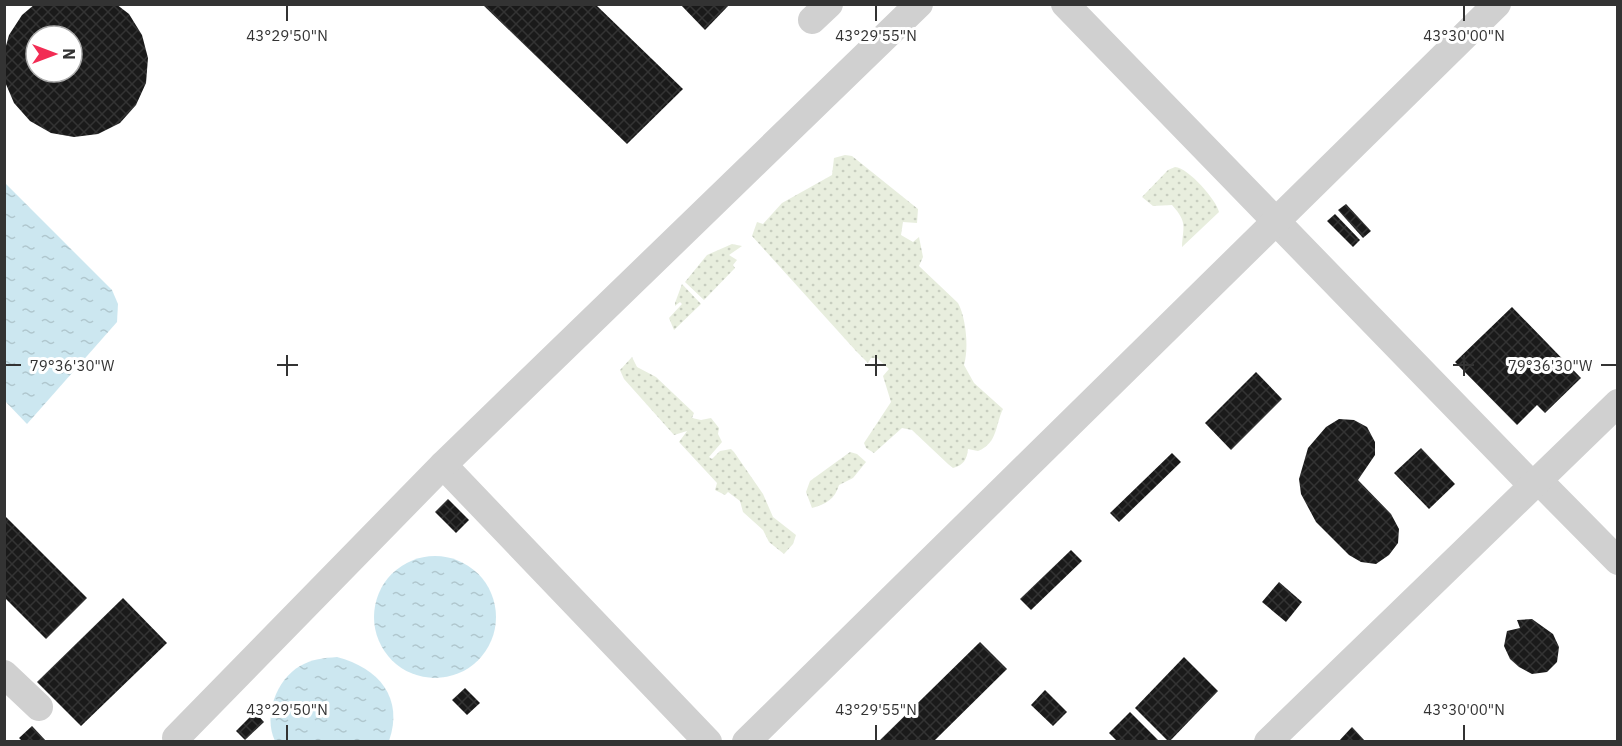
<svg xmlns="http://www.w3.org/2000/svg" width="1622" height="746" viewBox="0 0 1622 746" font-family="'IBM Plex Sans',sans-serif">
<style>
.grass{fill:url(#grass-dots)}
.water{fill:url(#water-ripples)}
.building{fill:url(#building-cross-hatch);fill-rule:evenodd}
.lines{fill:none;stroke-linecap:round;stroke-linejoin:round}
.minor{stroke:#d0d0d0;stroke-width:28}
.ticks{fill:none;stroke:#333;stroke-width:2}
.ticks-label{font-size:15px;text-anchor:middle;fill:#333;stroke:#fff;stroke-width:6;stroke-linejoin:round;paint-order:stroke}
</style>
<defs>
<pattern id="grass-dots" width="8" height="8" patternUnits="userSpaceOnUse" patternTransform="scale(1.5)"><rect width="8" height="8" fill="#e8eede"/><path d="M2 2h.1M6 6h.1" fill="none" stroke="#c7cdbf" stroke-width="1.8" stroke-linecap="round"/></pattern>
<pattern id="water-ripples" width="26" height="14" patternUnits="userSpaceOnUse" patternTransform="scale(1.5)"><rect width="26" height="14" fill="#cce7f0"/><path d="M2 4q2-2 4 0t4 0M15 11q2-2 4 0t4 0" fill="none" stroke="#b0c7ce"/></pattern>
<pattern id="building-cross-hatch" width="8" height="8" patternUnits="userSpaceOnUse" patternTransform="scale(1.5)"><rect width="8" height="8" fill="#1a1a1a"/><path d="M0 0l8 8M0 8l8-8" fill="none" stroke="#333"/></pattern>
</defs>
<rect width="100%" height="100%" fill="#fff"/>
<g class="grass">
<path d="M845 155 852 156 918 209 917 223 903 222 901 235 913 242 919 237 923 257 919 266 958 303C966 318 969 348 964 365L974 383 1003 409C995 425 998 443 978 451L968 449C967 459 964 465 953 468L948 464 912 430 902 428 874 453 866 448 864 443 891 402 883 376 889 369 877 358H871L868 363 856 351 752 236 757 222 763 224 782 203 832 175 834 158Z"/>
<path d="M1175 167C1189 168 1217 201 1219 212L1182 247C1183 226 1188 223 1172 205L1153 206 1142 197 1168 170Z"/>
<path d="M732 244 742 246 729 255 737 260 733 265 735 268 704 300 685 282 707 255Z"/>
<path d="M682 284 701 304 674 330 669 318 682 304 680 302 675 306V303Z"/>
<path d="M632 357 637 367 656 377 694 413 692 418 701 420 711 418 719 428 718 434 722 442 709 457 712 459 720 451 731 449 734 452 763 494 773 517 796 535 793 544 784 554 769 542 763 530 743 512 740 501 728 492 725 495 715 490 717 483 679 442 687 431 674 435 624 379 620 370Z"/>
<path d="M850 452 857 454 866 462 853 478 839 485C835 499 826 504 812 508L806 492 810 481Z"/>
</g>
<g class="water">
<path d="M5 183 112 290 118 304 117 322 27 424 5 401Z"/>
<circle cx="435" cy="617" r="61"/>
<path d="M337 657C379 668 404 698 389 741H275C263 716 276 680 300 666 312 659 324 658 337 657Z"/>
</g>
<g class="building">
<path d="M35 4H116L129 14 142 35 148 58 146 83 136 105 120 123 98 134 74 137 51 133 30 121 14 103 5 82 4 53 9 35 22 15ZM36 36H72V72H36Z"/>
<path d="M482 4H595L683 89 627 144Z"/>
<path d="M680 4H730L705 30Z"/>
<path d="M1346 204 1371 231 1363 238 1338 210Z"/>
<path d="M1335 214 1360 240 1353 247 1327 221Z"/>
<path d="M1512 307 1581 378 1545 413 1537 405 1517 425 1455 362Z"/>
<path d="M1256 372 1282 399 1231 450 1205 423Z"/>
<path d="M1339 419 1354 420 1367 427 1375 442V455L1358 480 1391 514 1399 529 1398 543 1389 555 1376 564 1361 562 1349 555 1316 522 1301 494 1299 479 1308 448 1326 427Z"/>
<path d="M1421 448 1455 484 1429 509 1394 473Z"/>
<path d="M1172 453 1181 462 1119 522 1110 513Z"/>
<path d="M448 499 469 520 456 533 435 512Z"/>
<path d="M4 515 87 598 46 639 4 597Z"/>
<path d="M1071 550 1082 561 1031 610 1020 599Z"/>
<path d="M1279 582 1302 602 1286 622 1262 602Z"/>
<path d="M123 598 167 643 81 726 37 682Z"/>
<path d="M1532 619 1553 634 1559 647 1557 662 1547 672 1532 674 1519 667 1510 659 1504 646 1507 631 1520 628 1517 620Z"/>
<path d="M980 642 1007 669 933 742H878Z"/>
<path d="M1184 657 1218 691 1169 742 1135 708Z"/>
<path d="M465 688 480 703 467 715 452 700Z"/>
<path d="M1045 690 1067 712 1053 726 1031 705Z"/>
<path d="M255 712 264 722 245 740 236 731Z"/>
<path d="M1130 712 1160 742H1118L1109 733Z"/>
<path d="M32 726 47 742H23L19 738Z"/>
<path d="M1352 727 1366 742H1338Z"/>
</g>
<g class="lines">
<g class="minor">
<path d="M1065 4 1532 485"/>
<path d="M812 20 829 4"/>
<path d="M443 465 708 742"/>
<path d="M1538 480 1618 561"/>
<path d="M4 674 39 707"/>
<path d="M180 742 176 738 443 465 919 4"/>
<path d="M746 742 1497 4"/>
<path d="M1268 742 1618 403"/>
</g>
</g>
<path class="ticks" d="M287 6V21M876 6V21M1464 6V21M287 355V376M876 355V376M1464 355V376M6 365H21M277 365H298M865 365H886M1453 365H1474M1601 365H1616M287 725V740M876 725V740M1464 725V740"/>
<g class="ticks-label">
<text x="287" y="41">43°29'50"N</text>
<text x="876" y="41">43°29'55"N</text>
<text x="1464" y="41">43°30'00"N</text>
<text x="1550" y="371">79°36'30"W</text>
<text x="72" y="371">79°36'30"W</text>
<text x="287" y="715">43°29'50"N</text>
<text x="876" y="715">43°29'55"N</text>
<text x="1464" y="715">43°30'00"N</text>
</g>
<rect width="1622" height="746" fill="none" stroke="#333333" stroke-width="12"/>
<g transform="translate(54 54) rotate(90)"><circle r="28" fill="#ffffff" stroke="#adadad" stroke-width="1.5"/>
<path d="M0-4.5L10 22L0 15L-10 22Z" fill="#f22c54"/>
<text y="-9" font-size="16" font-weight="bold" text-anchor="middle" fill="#333333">N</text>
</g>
</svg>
